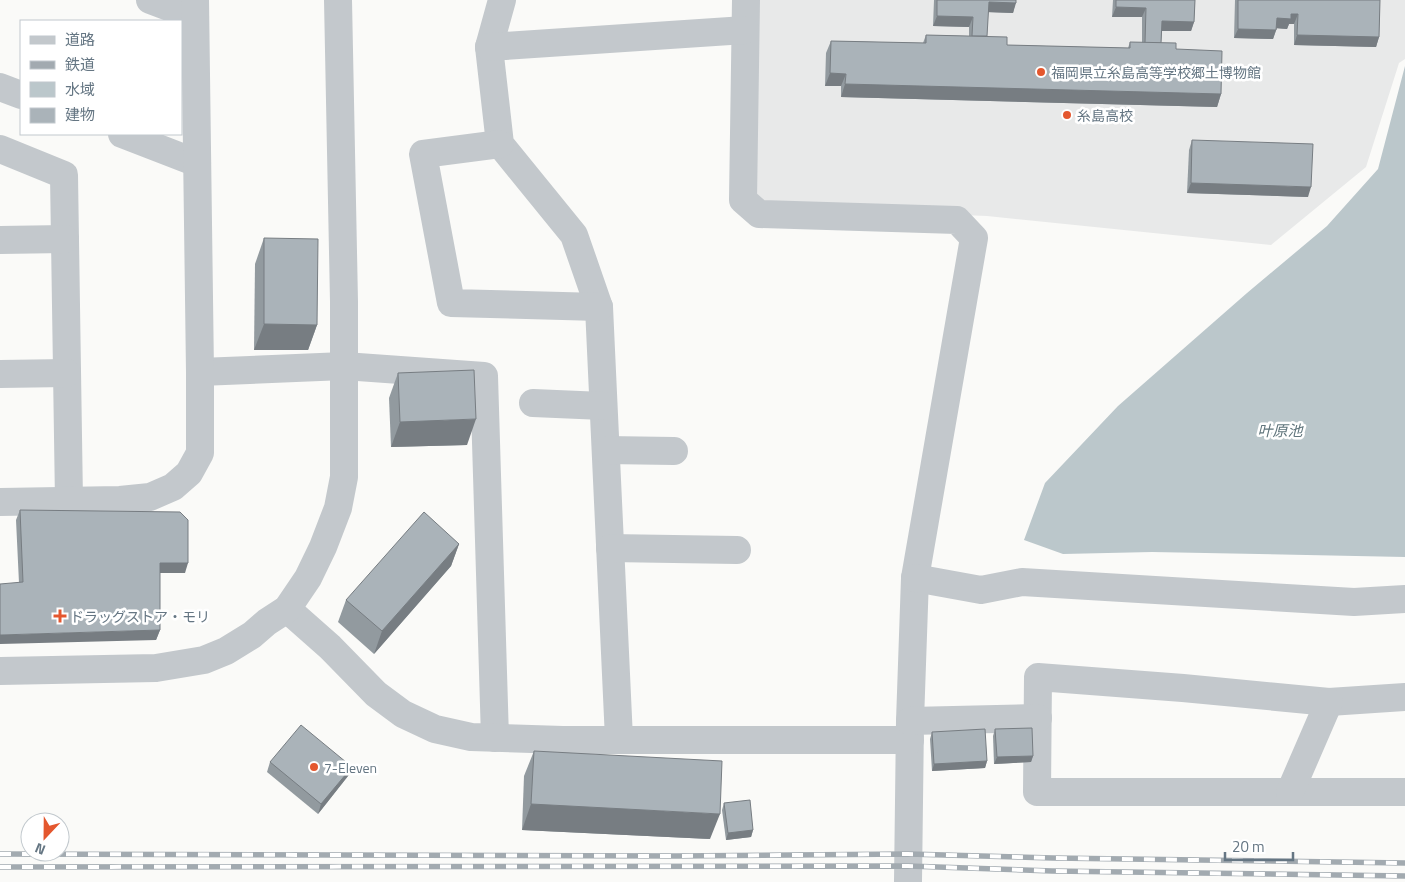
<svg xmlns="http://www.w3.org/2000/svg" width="1405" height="882" viewBox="0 0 1405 882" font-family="'Titillium Web','Noto Sans JP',sans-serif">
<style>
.built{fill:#e8e9e9}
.water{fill:#bbc7cb}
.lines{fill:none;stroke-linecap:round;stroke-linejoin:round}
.minor{stroke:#c3c8cc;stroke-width:28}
.rail-casing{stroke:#a2aab0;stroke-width:5.5}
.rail{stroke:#fff;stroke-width:4;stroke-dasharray:11;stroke-linecap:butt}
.wall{fill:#929a9f}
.shaded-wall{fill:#777d82}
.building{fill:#aab3b9;stroke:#777d82}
.poi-dot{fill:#e4572e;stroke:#fff;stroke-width:2}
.labels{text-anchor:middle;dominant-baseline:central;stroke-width:5;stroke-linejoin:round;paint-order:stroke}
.poi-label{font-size:14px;fill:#657683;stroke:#fff;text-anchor:start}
.water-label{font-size:15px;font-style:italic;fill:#60757c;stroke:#fff}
</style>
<rect width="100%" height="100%" fill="#fafaf8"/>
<path class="built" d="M755 0H1405V59L1399 63 1366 167 1271 245 987 216 763 207 750 193Z"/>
<path class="water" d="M1405 66V557L1152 552 1063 554 1024 540 1045 483 1118 406 1247 293 1327 226 1378 169Z"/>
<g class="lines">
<g class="minor">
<path d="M150 0 195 17"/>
<path d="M502 0 489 47 500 144 574 235 599 307 619 739"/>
<path d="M746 0 743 200 759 214 957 220 974 238 915 578 910 721 908 882"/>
<path d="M489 47 745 30"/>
<path d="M0 87 21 95"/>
<path d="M122 134 197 163"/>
<path d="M500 144 423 154 451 303 599 307"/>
<path d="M0 149 64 175 69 501"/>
<path d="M0 240 65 239"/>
<path d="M200 372 344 366 484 376 495 738"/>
<path d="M0 374 67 373"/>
<path d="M533 403 603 406"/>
<path d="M606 450 674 451"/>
<path d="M0 502 120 500 150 497 173 487 189 473 200 453V372L195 0"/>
<path d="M610 548 737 550"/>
<path d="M915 578 981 590 1022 582 1354 602 1405 599"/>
<path d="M287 609 330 647 376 694 403 714 435 729 471 737 563 740H910"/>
<path d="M0 671 156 668 204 660 226 651 252 635 267 622 287 609 308 578 323 547 338 508 344 477V302L338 0"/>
<path d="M1405 697 1329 702 1183 688 1038 677 1037 792H1405"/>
<path d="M910 721 1038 718"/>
<path d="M1290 792 1329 702"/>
</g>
<g class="rail-casing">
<g id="rail">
<path d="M0 854 676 856 908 854 1053 858 1405 863"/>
<path d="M0 867 908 866 1052 871 1405 876"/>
</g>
</g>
<use href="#rail" class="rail"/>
</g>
<g class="wall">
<path d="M934 0H1016L1013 13 988 12 987 36 1007 45 1128 48 1130 42 1142 43V17H1112L1113 0H1195L1194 22 1191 31H1162L1161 43 1176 49 1221 94 1217 107 841 97V86H825L826 53 831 41 923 43 926 35 969 36V27L933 26Z"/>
<path d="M1235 0H1380L1379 37 1376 47 1294 45V24H1289L1287 29 1277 28 1273 39 1234 38Z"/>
<path d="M1192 140 1308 197 1187 193 1189 150Z"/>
<path d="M264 238 317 325 308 350H254L255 264Z"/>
<path d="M398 373 467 445 391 447 389 398Z"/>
<path d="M20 510 185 573H160V630L156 640 19 583 16 520Z"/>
<path d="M459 544 451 566 374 654 338 622 346 600Z"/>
<path d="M995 729 1033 756 1031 762 994 764 993 736Z"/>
<path d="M932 732 987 761 985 768 932 771 930 739Z"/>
<path d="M534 751 710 839 522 830 524 776Z"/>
<path d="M270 762 352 767 348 776 318 814 267 772Z"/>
<path d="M724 803 753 830 751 837 726 840 722 810Z"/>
</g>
<g class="shaded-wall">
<path d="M989 2 1016 3 1013 13 985 12Z"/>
<path d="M1116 7 1146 8 1142 17H1112Z"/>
<path d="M1291 14H1298L1294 24H1289L1287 29 1273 28 1277 18Z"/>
<path d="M937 16 973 17 969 27 933 26Z"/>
<path d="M1162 21 1194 22 1191 31H1158Z"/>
<path d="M1238 29 1276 30 1273 39 1234 38Z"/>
<path d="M1297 35 1379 37 1376 47 1294 45Z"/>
<path d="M830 73 846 74 841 86H825Z"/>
<path d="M845 84 1221 94 1217 107 841 97Z"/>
<path d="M1191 183 1311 187 1308 197 1187 193Z"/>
<path d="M264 324 317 325 308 350H254Z"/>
<path d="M476 419 467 445 391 447 400 422Z"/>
<path d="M459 544 451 566 374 654 382 631Z"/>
<path d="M160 563H188L185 573H157Z"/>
<path d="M160 630 156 640 0 644V635Z"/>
<path d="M1033 756 1031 762 994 764 997 757Z"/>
<path d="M987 761 985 768 932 771 934 764Z"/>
<path d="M352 767 348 776 318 814 321 804Z"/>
<path d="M531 804 720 814 710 839 522 830Z"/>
<path d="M753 830 751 837 726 840 728 833Z"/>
</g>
<g class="building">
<path d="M937 0H1016V3L989 2 987 36H972L973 17 937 16Z"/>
<path d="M1116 0H1195L1194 22 1162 21 1161 43H1145L1146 8 1116 7Z"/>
<path d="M1238 0H1380L1379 37 1297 35 1298 14H1291V19L1277 18 1276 30 1238 29Z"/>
<path d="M926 35 1007 37V45L1130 48V42L1176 43V49L1222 51 1221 94 845 84 846 74 830 73 831 41 926 43Z"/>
<path d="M1192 140 1313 144 1311 187 1191 183Z"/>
<path d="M264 238 318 239 317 325 264 324Z"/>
<path d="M474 370 476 419 400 422 398 373Z"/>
<path d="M20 510 180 512 188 520V563H160V630L0 635V584L23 582Z"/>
<path d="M424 512 459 544 382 631 346 600Z"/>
<path d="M301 725 352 767 321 804 270 762Z"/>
<path d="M1032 728 1033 756 997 757 995 729Z"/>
<path d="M985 729 987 761 934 764 932 732Z"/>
<path d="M534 751 722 761 720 814 531 804Z"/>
<path d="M750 800 753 830 728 833 724 803Z"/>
</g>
<g class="poi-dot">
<circle cx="1041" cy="72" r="5"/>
<circle cx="1067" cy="115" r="5"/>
<path d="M57.5 608.5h5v5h5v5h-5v5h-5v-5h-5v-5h5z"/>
<circle cx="314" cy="767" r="5"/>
</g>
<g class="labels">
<g class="poi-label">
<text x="1051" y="72">福岡県立糸島高等学校郷土博物館</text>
<text x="1077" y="115">糸島高校</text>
<text x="70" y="616">ドラッグストア・モリ</text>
<text x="324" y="767">7-Eleven</text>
</g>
<g class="water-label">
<text x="1280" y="430">叶原池</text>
</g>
</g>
<rect x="20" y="20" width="162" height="115" fill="#ffffff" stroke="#c1c8cd"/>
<rect x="30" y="36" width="25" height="8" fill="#c3c8cc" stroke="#c1c8cd"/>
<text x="65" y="45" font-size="15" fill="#657683">道路</text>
<rect x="30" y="61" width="25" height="8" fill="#a2aab0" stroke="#c1c8cd"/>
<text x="65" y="70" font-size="15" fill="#657683">鉄道</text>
<rect x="30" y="82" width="25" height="15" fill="#bbc7cb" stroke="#c1c8cd"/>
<text x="65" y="95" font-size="15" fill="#657683">水域</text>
<rect x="30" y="108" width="25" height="15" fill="#aab3b9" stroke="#c1c8cd"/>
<text x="65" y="120" font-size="15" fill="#657683">建物</text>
<g transform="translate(45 837) rotate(202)"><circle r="24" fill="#ffffff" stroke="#c1c8cd"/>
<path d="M0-4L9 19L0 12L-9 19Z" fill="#e4572e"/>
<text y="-8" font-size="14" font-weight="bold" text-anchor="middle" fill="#657683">N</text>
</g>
<path d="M1225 852v8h68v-8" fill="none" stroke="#657683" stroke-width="2.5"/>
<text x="1232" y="852" font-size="15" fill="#657683" stroke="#ffffff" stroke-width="4" paint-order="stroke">20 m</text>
</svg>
